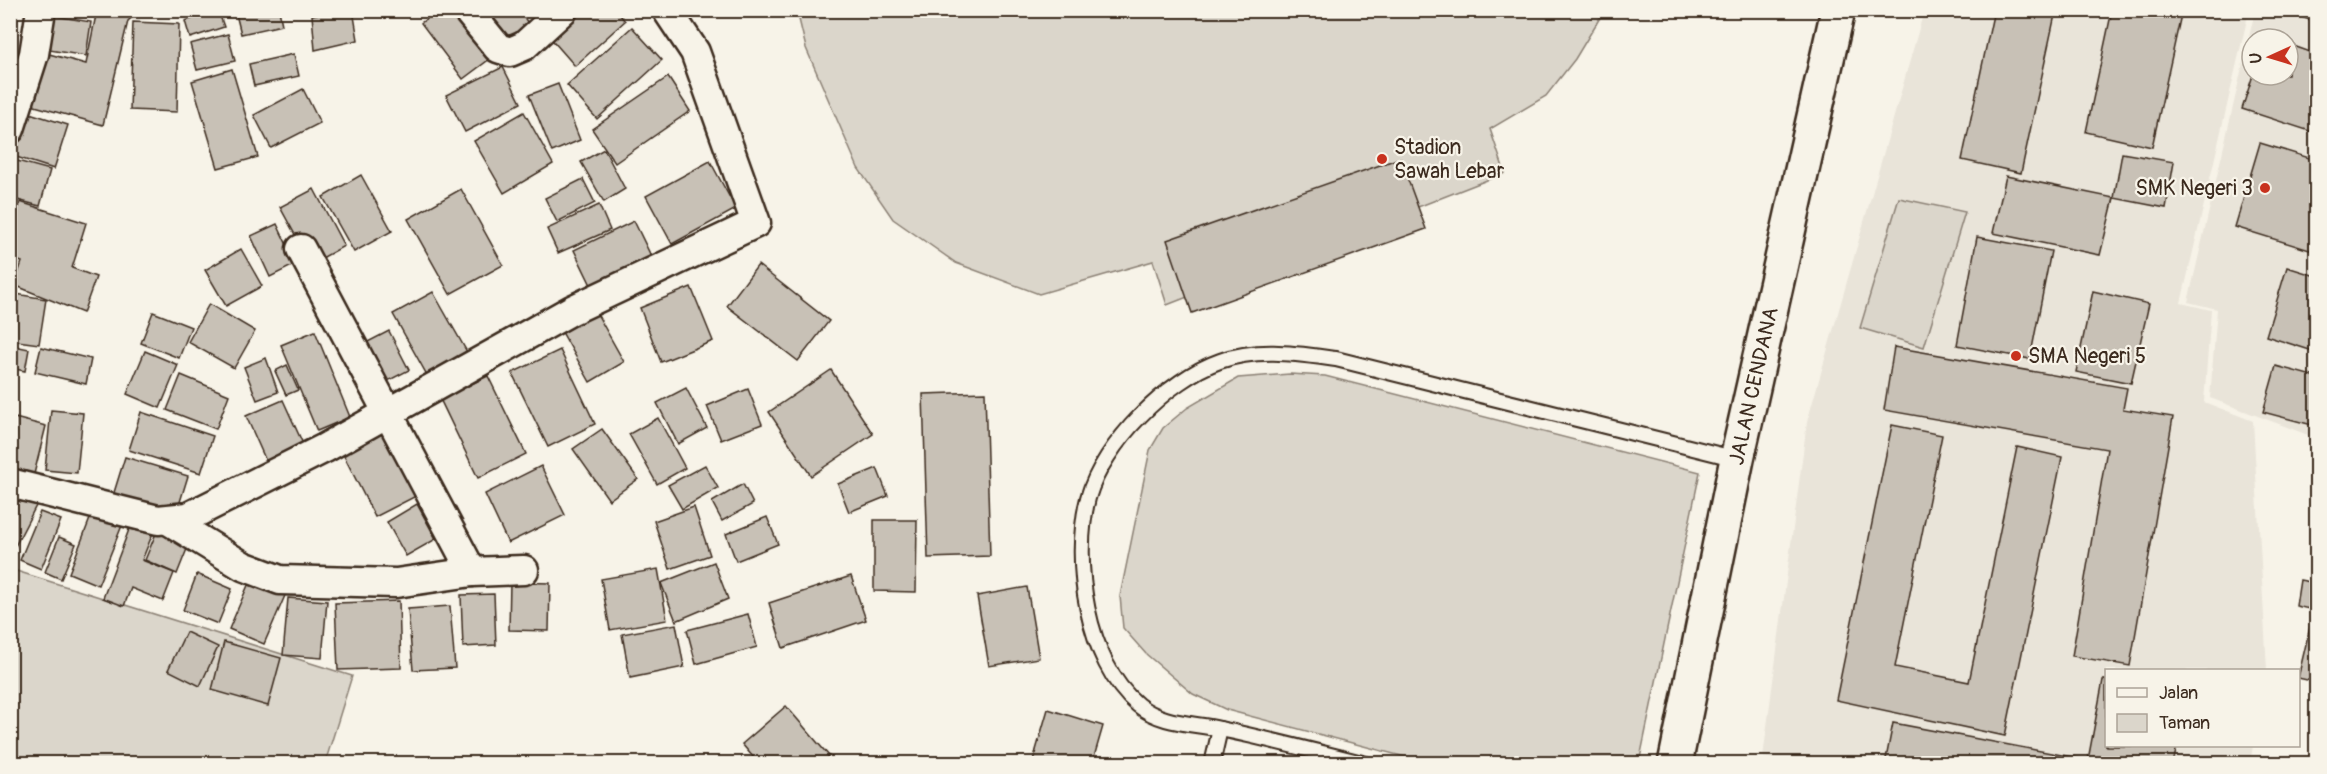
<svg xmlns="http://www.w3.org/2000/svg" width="2327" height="774" viewBox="0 0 2327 774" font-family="Pangolin,sans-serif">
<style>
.built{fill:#e9e4d9;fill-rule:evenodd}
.green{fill:#dbd6cb;stroke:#8b8074;stroke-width:1.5}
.building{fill:#c8c1b6;stroke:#3b2a1e;stroke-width:1.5}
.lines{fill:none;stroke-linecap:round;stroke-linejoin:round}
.service-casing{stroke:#3b2a1e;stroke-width:18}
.minor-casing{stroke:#3b2a1e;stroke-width:33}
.primary-casing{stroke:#3b2a1e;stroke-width:38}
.service{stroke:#f7f3e8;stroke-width:14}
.minor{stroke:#f7f3e8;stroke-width:28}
.primary{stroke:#f7f3e8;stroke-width:33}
.poi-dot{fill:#c8321e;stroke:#f7f3e8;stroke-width:2}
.labels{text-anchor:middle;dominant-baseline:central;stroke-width:4.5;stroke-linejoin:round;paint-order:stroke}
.poi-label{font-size:21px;fill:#3b2a1e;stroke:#f7f3e8;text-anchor:start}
.street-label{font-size:21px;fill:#3b2a1e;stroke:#f7f3e8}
</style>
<rect width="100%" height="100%" fill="#f7f3e8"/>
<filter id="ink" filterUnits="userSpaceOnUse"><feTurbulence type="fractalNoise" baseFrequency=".0167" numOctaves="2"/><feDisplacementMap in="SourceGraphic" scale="12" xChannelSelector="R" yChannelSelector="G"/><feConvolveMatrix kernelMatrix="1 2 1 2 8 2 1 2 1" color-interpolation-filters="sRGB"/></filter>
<g filter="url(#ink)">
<g class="built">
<path d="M1924 11H2249L2181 303 2211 310 2204 402 2253 421 2267 670H2106V746H2253L2250 763 1797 764 1763 757 1807 422Z"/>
<path d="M2255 11H2316V438L2210 398 2217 309 2188 302ZM2252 39H2288V75H2252Z"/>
</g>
<g class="green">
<path d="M797 11H1604L1575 59 1546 96 1490 129 1505 173 1167 305 1153 261 1039 294 956 263 893 219 858 168 806 48Z"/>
<path d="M1899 198 1965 212 1924 347 1860 328Z"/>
<path d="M1290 374 1325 376 1700 472 1639 763H1428L1227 710 1193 694 1146 654 1123 628 1120 596 1150 450 1163 428 1187 408 1238 378Z"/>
<path d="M10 569 352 676 325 763H11Z"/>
</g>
<g class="building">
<path d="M97 10 110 13 113 10H140L128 21 103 125 24 103 38 51 86 64Z"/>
<path d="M218 10 224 27 190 38 185 21Z"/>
<path d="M235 10H279L282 25 241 34Z"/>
<path d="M336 10H353L358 40 315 50 312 15Z"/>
<path d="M438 10H461L495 55 463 79 421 23Z"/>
<path d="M491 10H519L530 26 502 46 481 17Z"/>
<path d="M573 10H616L625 21 575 66 547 34Z"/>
<path d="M1994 10H2056L2021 173 1962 160Z"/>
<path d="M2112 10H2182L2152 147 2086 132Z"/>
<path d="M2316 10V22L2283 11V10Z"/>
<path d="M43 14 91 22 86 56 37 48Z"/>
<path d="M133 22 179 24 177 112 130 110Z"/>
<path d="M632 27 662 60 597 119 567 85Z"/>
<path d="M228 34 235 61 197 70 190 44Z"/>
<path d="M2288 44 2316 54V133L2242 109 2253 75H2288Z"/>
<path d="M294 54 299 76 254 86 249 64Z"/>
<path d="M503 67 521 103 465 132 446 95Z"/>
<path d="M232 69 258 157 218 168 192 81Z"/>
<path d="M668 77 690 111 615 163 592 129Z"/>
<path d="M558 84 580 140 552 152 529 95Z"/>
<path d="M303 89 320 123 271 148 254 115Z"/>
<path d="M23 111 68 125 54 169 10 155Z"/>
<path d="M524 112 553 164 504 193 474 141Z"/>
<path d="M2260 143 2316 160V252L2235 227Z"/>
<path d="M604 149 625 189 604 202 581 162Z"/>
<path d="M2122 153 2174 162 2166 208 2114 198Z"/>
<path d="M1400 158 1426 229 1192 313 1167 240Z"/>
<path d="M10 159 50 170 40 206 10 198Z"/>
<path d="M710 161 736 209 672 244 646 196Z"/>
<path d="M361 175 392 231 354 252 323 197Z"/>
<path d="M2006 176 2114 198 2100 255 1993 233Z"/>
<path d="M583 179 595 203 557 222 545 198Z"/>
<path d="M314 189 344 246 311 264 280 207Z"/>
<path d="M461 189 503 265 450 294 408 219Z"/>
<path d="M20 202 86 223 72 268 96 277 83 313 14 285 22 262 10 258V234Z"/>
<path d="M599 205 610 230 558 253 547 229Z"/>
<path d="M634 221 651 256 591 285 574 250Z"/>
<path d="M277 224 296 264 270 277 251 236Z"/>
<path d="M1977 237 2051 251 2030 359 1957 345Z"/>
<path d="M241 249 262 286 226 306 205 270Z"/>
<path d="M758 265 829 321 798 361 727 306Z"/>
<path d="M2287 267 2316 276V352L2266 336Z"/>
<path d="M691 287 713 341 661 362 640 308Z"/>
<path d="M2093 291 2149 304 2131 383 2076 372Z"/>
<path d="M433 292 467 352 427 375 393 314Z"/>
<path d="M10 293 46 299 39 344 10 340Z"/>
<path d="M209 304 255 331 234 368 188 342Z"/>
<path d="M153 312 191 327 179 358 141 343Z"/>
<path d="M596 312 624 362 590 382 562 332Z"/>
<path d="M315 331 350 417 317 431 281 345Z"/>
<path d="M389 331 409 370 376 387 356 348Z"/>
<path d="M10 345 29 349 25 371 10 368Z"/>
<path d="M41 347 91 359 86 384 35 372Z"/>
<path d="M1894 347 2127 388 2123 409 2173 417 2130 666 2072 656 2107 449 1884 410Z"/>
<path d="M560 350 595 424 548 447 512 373Z"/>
<path d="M145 351 178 365 160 408 127 394Z"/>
<path d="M266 358 278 392 257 400 244 367Z"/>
<path d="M287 365 298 390 286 395 275 371Z"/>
<path d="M2276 366 2316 377V426L2263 412Z"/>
<path d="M831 370 873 434 811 476 769 412Z"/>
<path d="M181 375 229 395 216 429 167 410Z"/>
<path d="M488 376 526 454 478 478 440 399Z"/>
<path d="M686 388 707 428 678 444 657 403Z"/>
<path d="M748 389 762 424 721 440 707 406Z"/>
<path d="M985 392 990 556 928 558 923 394Z"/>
<path d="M283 400 303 444 266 461 246 416Z"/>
<path d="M51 410 83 413 77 473 45 470Z"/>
<path d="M141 412 213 436 201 473 129 450Z"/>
<path d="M15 418 46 426 31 486 10 480V436Z"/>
<path d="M658 418 685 468 657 484 629 434Z"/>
<path d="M1892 425 1942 435 1895 667 1969 682 2017 447 2062 457 2005 736 1836 700Z"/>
<path d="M602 429 638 479 609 500 573 449Z"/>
<path d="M385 430 418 495 375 517 342 452Z"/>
<path d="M125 457 188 476 175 518 112 499Z"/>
<path d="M705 465 718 488 682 509 668 485Z"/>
<path d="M541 466 565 515 508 543 485 494Z"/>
<path d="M877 468 888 496 849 512 838 484Z"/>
<path d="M743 484 753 504 722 521 712 502Z"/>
<path d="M19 492 39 500 12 552 10 512Z"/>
<path d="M417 504 436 539 406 556 387 522Z"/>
<path d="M694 507 710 555 670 569 654 521Z"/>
<path d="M93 511 123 523 98 585 69 573Z"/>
<path d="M40 512 61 520 41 569 20 560Z"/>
<path d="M767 517 778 544 736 561 726 534Z"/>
<path d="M133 519 155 528 142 560 174 573 163 601 131 588 124 606 103 598Z"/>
<path d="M874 520H917L916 592 874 591Z"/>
<path d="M159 526 191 539 177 574 145 560Z"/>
<path d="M59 537 76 544 61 579 45 572Z"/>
<path d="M714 562 728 599 676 621 661 583Z"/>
<path d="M658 569 667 620 610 630 601 579Z"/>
<path d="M197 574 232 589 218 624 183 610Z"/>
<path d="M252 576 287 591 264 644 229 629Z"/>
<path d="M851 576 866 620 783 648 769 603Z"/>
<path d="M2300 580 2316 583V682L2298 678 2314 610 2296 606Z"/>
<path d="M510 582 550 583 549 631 509 630Z"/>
<path d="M1027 587 1039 658 989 666 977 596Z"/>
<path d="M494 594 496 645 463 647 461 595Z"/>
<path d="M288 598 327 601 322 658 283 655Z"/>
<path d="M399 601 401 668 338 670 335 603Z"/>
<path d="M450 606 455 668 413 670 408 609Z"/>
<path d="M748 614 757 647 696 664 687 630Z"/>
<path d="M676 624 684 667 630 678 622 634Z"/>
<path d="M186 632 218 647 200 686 168 670Z"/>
<path d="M224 642 281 658 268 706 212 690Z"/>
<path d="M2103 680H2106V746H2177L2173 764H1885L1893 723 2088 760Z"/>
<path d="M786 706 829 756 821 764H759L742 744Z"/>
<path d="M1048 709 1103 726 1092 764H1032Z"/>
</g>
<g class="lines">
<g class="service-casing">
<g id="service">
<path d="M1212 764 1220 729"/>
<path d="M1366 764C1317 752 1269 739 1220 729 1192 723 1161 724 1138 705 1086 662 1072 560 1088 498 1103 444 1168 379 1220 361 1258 347 1298 354 1336 359L1737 459"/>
</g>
</g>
<g class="minor-casing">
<g id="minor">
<path d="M467 10 498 48 510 52 524 46 563 10"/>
<path d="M10 129 34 54 41 10"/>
<path d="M301 249 472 572"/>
<path d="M10 483 158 520 188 517 325 448 572 310 756 223 695 52 667 10"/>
<path d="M168 520 243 566 280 580 396 583 472 572 524 570"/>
</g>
</g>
<g class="primary-casing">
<g id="primary">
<path id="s1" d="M1675 764 1737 459 1838 10"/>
</g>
</g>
<use href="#service" class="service"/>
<use href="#minor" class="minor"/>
<use href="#primary" class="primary"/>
</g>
</g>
<g class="poi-dot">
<circle cx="1382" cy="159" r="6"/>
<circle cx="2265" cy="188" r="6"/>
<circle cx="2016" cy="356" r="6"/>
</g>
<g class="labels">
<g class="poi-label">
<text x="1394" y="147">Stadion<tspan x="1394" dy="24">Sawah Lebar</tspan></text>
<text x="2253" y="188" text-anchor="end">SMK Negeri 3</text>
<text x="2028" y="356">SMA Negeri 5</text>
</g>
<g class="street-label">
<text stroke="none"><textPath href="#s1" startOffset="386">JALAN CENDANA</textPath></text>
</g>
</g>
<rect width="2327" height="774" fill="none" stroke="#f7f3e8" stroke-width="36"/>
<rect x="18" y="18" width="2291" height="738" fill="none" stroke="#3b2a1e" stroke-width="2" filter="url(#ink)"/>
<rect x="2105" y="669" width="195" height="78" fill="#f7f3e8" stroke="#aca397" stroke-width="1.5"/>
<rect x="2117" y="688" width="30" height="9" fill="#f7f3e8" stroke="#aca397" stroke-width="1.5"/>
<text x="2159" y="699" font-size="18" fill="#3b2a1e">Jalan</text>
<rect x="2117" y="714" width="30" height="18" fill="#dbd6cb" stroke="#aca397" stroke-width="1.5"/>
<text x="2159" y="729" font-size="18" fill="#3b2a1e">Taman</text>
<g transform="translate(2270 57) rotate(266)"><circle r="28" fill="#f7f3e8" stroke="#aca397" stroke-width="1.5"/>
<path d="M0-4.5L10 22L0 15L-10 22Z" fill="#c8321e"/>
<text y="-9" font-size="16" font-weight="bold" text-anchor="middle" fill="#3b2a1e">U</text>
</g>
</svg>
